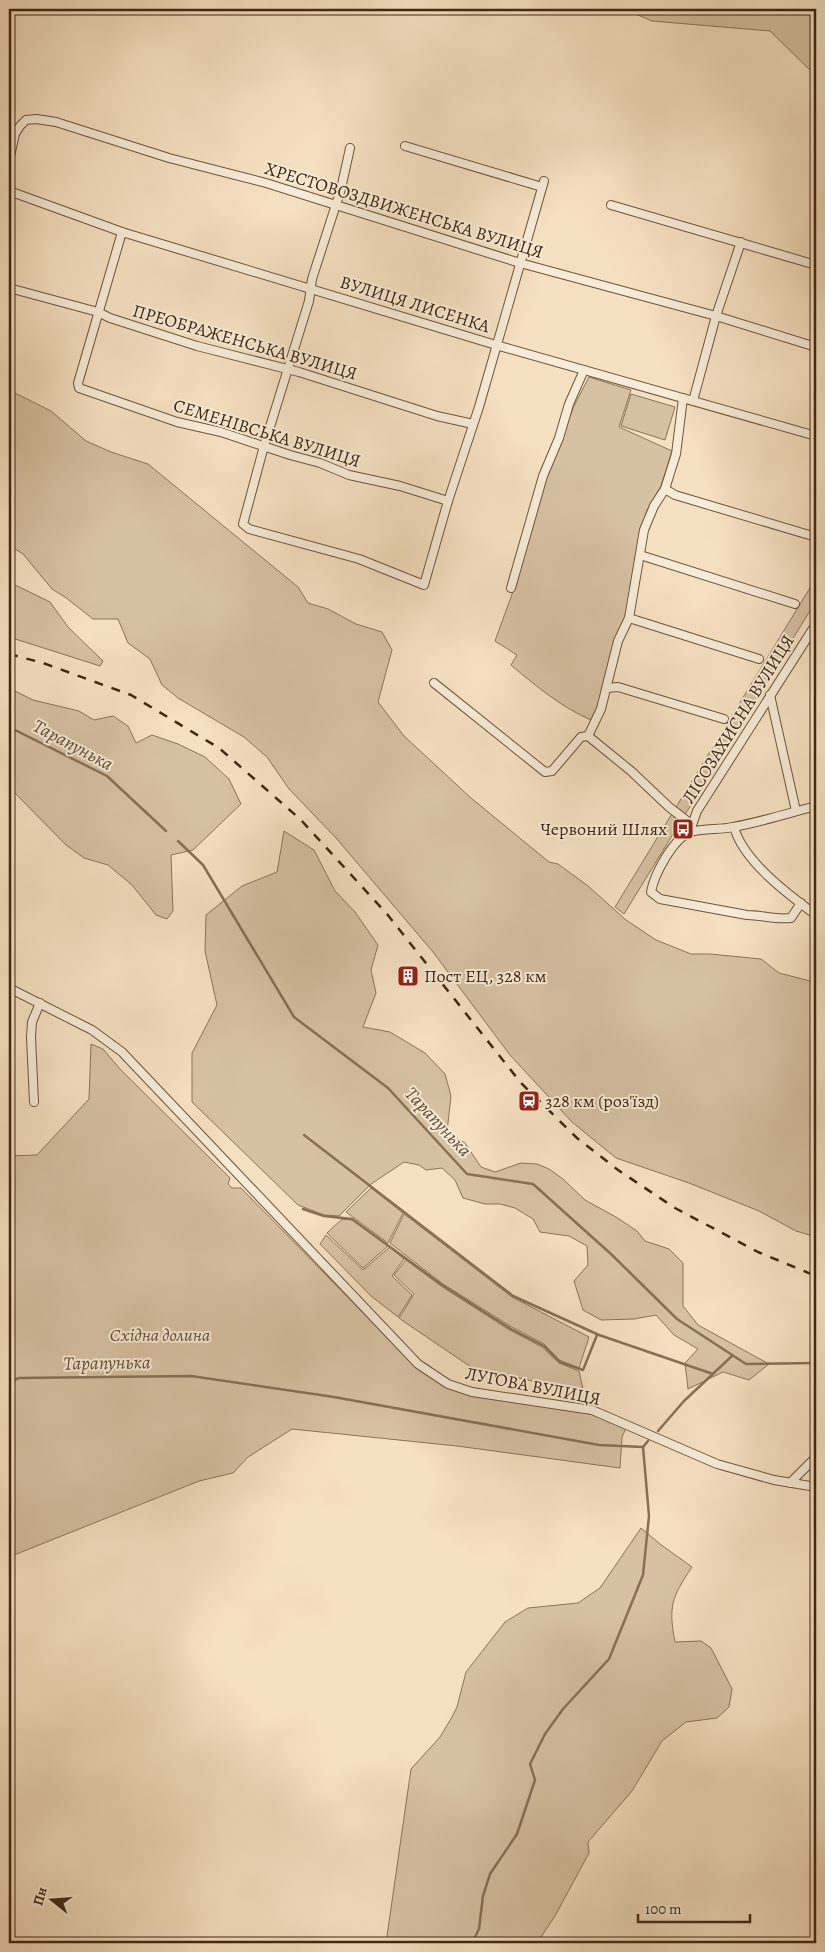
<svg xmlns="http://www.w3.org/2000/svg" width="825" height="1952" viewBox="0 0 825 1952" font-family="Alegreya,serif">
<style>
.green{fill:#d6c1a3;stroke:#8a745a}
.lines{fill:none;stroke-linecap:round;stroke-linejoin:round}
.stream{stroke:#877056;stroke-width:2.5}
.minor-casing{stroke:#6c553c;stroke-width:10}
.minor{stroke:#f8ebd7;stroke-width:8}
.rail{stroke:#3f2710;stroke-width:2.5;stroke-dasharray:9 9;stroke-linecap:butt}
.labels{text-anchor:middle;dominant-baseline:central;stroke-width:4;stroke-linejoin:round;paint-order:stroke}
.street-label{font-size:18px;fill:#3f2710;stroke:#f8ebd7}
.poi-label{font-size:18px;fill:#3f2710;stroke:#f8ebd7;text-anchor:start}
.park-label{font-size:18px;font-style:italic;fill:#654e35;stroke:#f8ebd7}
.water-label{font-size:19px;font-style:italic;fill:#634c33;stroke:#f8ebd7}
</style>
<rect width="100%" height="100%" fill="#f5e0c1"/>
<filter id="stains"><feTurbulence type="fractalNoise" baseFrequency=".004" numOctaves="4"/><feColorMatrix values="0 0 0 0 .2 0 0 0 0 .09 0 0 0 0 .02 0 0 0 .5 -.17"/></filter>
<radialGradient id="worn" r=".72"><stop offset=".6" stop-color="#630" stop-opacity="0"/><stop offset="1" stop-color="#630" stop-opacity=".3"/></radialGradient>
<g class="green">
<path d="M624 9H816V76L770 31 652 21Z"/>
<path d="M589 377 631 390 619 427 672 451 661 486 647 510 641 532 625 618 601 699 591 720C561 707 536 686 511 665L517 655 495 641 515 586 544 482 574 406Z"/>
<path d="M9 390 51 411 86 441 111 452 148 464 298 587 308 603 328 609 356 624 382 632 392 650 378 702 404 736 471 798 549 862 558 864 588 886 626 920 656 940 691 954H710L761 959 779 973 810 981 816 986V1237L796 1231 759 1211 689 1183 616 1158 572 1122 510 1055 433 952 336 838 289 789 267 757 244 737 178 698 162 685 150 659 128 643 118 619H93L65 597 52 589 23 554 9 545Z"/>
<path d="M631 394 675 407 665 440 621 426Z"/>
<path d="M816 578V601L624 914 615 907Z"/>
<path d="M9 582 50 602 68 627 103 661 100 666 9 637Z"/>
<path d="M9 688 33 700 79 711 94 720 113 716 128 726 136 743 152 735 178 744 205 757 229 779 241 804 193 850 171 855 173 911 167 919 156 915 132 885 108 865 84 858 66 845 9 787Z"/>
<path d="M284 831 314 850 335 891 355 912 378 945 371 970 376 993 363 1027 390 1032 425 1053 445 1074 451 1096 447 1132 465 1143 481 1167 495 1172 521 1163 537 1164 549 1169 563 1179 585 1200 616 1217 637 1231 645 1241 669 1249 683 1263V1306L698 1325 769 1364 749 1380 723 1372 688 1389 685 1363 698 1349 674 1335 656 1315 634 1319 601 1320 583 1310 574 1281 588 1265 587 1246 569 1236 540 1232 533 1219 515 1208 500 1204H485L463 1198 455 1180 442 1168 426 1170 419 1165 404 1162 371 1184 339 1216 324 1215 298 1205 192 1102V1053L217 1005 205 951 206 915 242 886 277 872Z"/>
<path d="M91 1044 103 1049 120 1069 230 1178 228 1184 232 1188H241L416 1367 447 1387 592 1413 626 1428 622 1437 620 1468 457 1446 292 1429 248 1457 233 1473 199 1481 9 1557V1156L37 1155 89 1099Z"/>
<path d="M371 1188 403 1213 388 1243 346 1212Z"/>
<path d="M404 1214 512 1297 589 1337 579 1368 559 1360 544 1344 510 1326 443 1284 390 1243Z"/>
<path d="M342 1219 352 1220 388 1246 363 1268 327 1233Z"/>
<path d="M326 1235 363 1270 390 1247 404 1259 392 1276 412 1295 398 1317 371 1296 320 1244Z"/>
<path d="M406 1260 441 1286 508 1329 542 1347 559 1363 579 1371 583 1389 532 1381 471 1367 406 1323 399 1318 414 1294 394 1275Z"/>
<path d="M641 1528 660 1544 692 1567C672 1597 668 1606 675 1642L701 1641 711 1648 732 1689 729 1707 717 1718 686 1722 662 1741 632 1791 588 1842 589 1853 555 1916 537 1943H386L411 1769 440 1737 452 1717 457 1707 466 1672 505 1622 528 1608 578 1603 600 1588Z"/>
</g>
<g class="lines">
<g class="stream">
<path d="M9 727 107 776 166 831"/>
<path d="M178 841 203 865 294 1017 388 1088 467 1174 533 1184 611 1254 677 1319 746 1364 816 1363"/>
<path d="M304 1135 513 1296 599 1335 713 1374"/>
<path d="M303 1209 324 1216 352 1219 442 1285 511 1329 544 1346 560 1362 583 1370 597 1335"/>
<path d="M9 1382 19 1378 191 1376 334 1397 599 1445 643 1447 648 1441"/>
<path d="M658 1431 684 1401 732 1356"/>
<path d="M472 1943 479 1929 483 1896 490 1874 517 1834 535 1780 530 1764 545 1734 563 1709 609 1659 643 1575 649 1516 643 1447"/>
</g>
<g class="minor-casing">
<g id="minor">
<path d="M405 146 542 187"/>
<path d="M350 148 341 189 312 279 309 301 264 446 243 524 249 529 359 559 424 585 448 501 479 407 544 181"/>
<path d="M9 161 15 134 20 126 26 120 36 119 56 122 169 158 266 183 520 263 716 316 816 347"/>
<path d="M9 191 122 232 496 345 816 436"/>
<path d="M611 205 816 265"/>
<path d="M122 232 78 383 79 388 177 422 221 432 290 455 320 463 349 475 400 486 448 501"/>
<path d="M9 288 98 312 110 318 197 346 299 372 437 416 473 424"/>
<path d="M693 401 716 316 741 242"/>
<path d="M665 489 675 495 816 537"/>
<path d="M640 555 795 604"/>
<path d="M511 588 543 476 559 438 569 404 584 370"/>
<path d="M629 618 759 659"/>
<path d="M434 683 545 772 552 771 581 737 588 736 631 771 669 807 691 824"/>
<path d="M607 688 618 687 724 719"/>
<path d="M770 695 796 811"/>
<path d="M588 736 601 709 618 641 629 618 644 530 654 506 665 489 676 454 683 398"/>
<path d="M734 827C743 861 789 895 816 915"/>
<path d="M691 828 697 811 816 624"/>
<path d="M801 903 791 918C776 920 762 915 747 915L660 899 651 892C654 875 673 838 691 832 704 828 720 830 733 827 761 822 789 813 816 806"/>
<path d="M9 988 92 1030 122 1052 418 1364 448 1384 472 1392 592 1410 717 1464 774 1480 816 1487"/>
<path d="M34 1102 31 1037 32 1022 40 1003"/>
<path d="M790 1483 816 1457"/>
</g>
</g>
<use href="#minor" class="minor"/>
<path class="rail" d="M9 654 43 663 131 695 219 748 300 819 387 914 521 1083 577 1138 618 1170 675 1208 758 1252 816 1276"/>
</g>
<defs>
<g id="bus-square" transform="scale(1.125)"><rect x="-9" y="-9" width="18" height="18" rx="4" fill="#8f2418" stroke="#f8ebd7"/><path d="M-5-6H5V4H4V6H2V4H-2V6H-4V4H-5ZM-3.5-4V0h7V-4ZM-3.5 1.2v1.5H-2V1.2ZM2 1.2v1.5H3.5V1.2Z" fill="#fff"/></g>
<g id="building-square" transform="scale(1.125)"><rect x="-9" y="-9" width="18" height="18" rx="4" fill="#8f2418" stroke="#f8ebd7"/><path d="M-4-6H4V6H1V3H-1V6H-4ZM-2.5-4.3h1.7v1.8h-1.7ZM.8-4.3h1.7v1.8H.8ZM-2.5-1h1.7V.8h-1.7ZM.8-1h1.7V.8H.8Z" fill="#fff"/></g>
<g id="station-square" transform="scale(1.125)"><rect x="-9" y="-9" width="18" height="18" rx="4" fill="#8f2418" stroke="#f8ebd7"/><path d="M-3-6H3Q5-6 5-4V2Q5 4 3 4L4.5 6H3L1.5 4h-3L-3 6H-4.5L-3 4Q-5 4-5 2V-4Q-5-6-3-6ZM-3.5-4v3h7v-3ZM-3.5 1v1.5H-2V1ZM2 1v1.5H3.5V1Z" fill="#fff"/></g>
</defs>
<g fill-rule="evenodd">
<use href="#bus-square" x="683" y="829"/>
<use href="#building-square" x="408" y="976"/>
<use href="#station-square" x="529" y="1101"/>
</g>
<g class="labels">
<g class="street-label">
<text transform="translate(404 210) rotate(17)">ХРЕСТОВОЗДВИЖЕНСЬКА ВУЛИЦЯ</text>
<text transform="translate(415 304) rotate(17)">ВУЛИЦЯ ЛИСЕНКА</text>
<text transform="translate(245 342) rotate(16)">ПРЕОБРАЖЕНСЬКА ВУЛИЦЯ</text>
<text transform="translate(267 433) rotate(17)">СЕМЕНІВСЬКА ВУЛИЦЯ</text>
<text transform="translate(738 719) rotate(-58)">ЛІСОЗАХИСНА ВУЛИЦЯ</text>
<text transform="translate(533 1386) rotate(11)">ЛУГОВА ВУЛИЦЯ</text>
</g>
<g class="poi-label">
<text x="667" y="829" text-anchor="end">Червоний Шлях</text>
<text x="424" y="976">Пост ЕЦ, 328 км</text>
<text x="545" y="1101">328 км (роз'їзд)</text>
</g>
<g class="park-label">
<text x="160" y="1335">Східна долина</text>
</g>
<g class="water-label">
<text transform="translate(73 745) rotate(28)">Тарапунька</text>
<text transform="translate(438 1122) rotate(47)">Тарапунька</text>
<text transform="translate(107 1363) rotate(-1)">Тарапунька</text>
</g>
</g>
<rect width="825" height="1952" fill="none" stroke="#f5e0c1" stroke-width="30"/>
<rect x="10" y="10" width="805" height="1932" fill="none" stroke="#3f2710" stroke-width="2.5"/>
<rect x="15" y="15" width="795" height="1922" fill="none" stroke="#3f2710"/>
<g transform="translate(52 1900) rotate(287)" stroke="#f8ebd7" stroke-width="4" paint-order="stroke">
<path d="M0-4L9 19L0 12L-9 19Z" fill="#3f2710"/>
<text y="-8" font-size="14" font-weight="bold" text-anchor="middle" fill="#3f2710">Пн</text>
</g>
<path d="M638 1914v8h112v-8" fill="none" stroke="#3f2710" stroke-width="2.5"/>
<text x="645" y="1914" font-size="15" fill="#3f2710" stroke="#f8ebd7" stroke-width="4" paint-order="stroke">100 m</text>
<rect width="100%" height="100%" filter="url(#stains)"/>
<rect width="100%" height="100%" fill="url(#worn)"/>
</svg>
